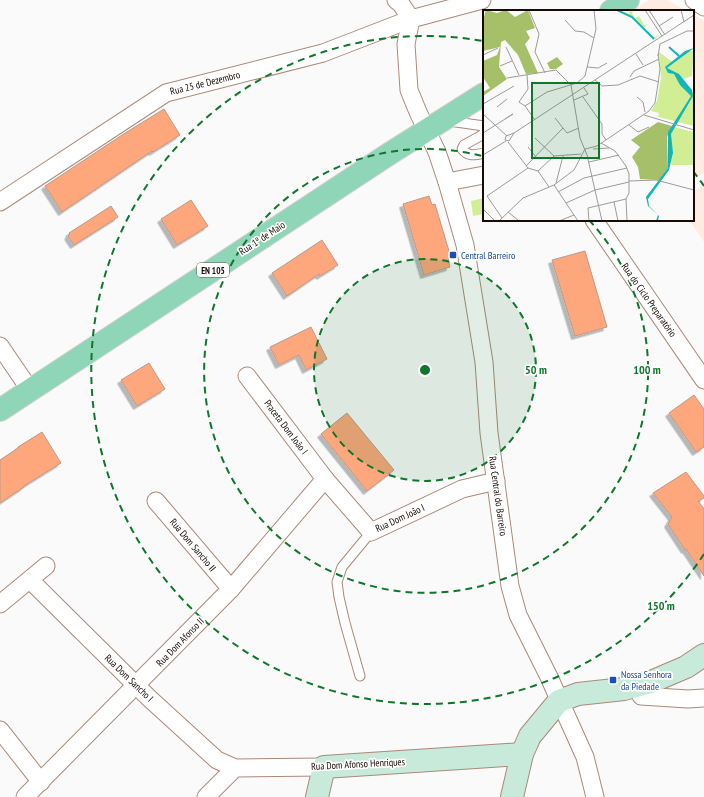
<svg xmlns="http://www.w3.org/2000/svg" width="704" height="797" viewBox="0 0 704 797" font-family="'PT Sans Narrow',sans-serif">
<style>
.built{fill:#feece3}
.green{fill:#d2ee95}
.building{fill:#fea77d;stroke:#bc9989;filter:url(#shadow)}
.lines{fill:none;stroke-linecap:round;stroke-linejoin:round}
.lane-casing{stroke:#ab8979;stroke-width:11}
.street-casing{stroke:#ab8979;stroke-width:19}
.secondary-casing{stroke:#ab8979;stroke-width:24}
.primary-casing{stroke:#d5d3d2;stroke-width:24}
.lane{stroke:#fff;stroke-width:9}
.street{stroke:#fff;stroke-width:17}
.secondary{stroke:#c7eadb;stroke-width:22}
.primary{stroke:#8fd5b8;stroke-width:22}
.ring{fill:none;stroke:#0d772a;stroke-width:2;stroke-dasharray:7 5}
.transit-dot{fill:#1a4fb4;stroke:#fff;stroke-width:1.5}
.labels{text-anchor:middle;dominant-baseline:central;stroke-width:3.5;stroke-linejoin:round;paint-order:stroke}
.shield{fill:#fff;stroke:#5c5450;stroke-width:1}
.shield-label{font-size:9px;font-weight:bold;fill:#160a05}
.street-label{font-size:10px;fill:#160a05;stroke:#fff}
.transit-label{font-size:10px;fill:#164399;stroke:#fff;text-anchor:start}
.inset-river{fill:none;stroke:#12b6b7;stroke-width:2}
.inset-road{fill:none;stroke:#9f9a98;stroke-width:1}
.view{fill:#0d772a;fill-opacity:0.15;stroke:#0d772a;stroke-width:2}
.inset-edge{fill:none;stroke:#160a05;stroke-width:2}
.centre{fill:#0d772a;stroke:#fff;stroke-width:2}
.ring-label{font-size:12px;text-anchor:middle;font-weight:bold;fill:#0d772a;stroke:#fff;stroke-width:3.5;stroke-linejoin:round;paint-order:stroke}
</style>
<defs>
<filter id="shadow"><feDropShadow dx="-3.5" dy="3.5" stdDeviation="0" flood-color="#0004"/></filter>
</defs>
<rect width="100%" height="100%" fill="#fafafa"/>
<g class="built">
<path d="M649 0H667L687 11H632Z"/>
<path d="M693 14 704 21V173L693 180Z"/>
<path d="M693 185 696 190 704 185V242L689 220H693Z"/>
</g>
<path class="green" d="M484 198V214L473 216 471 201Z"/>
<g class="building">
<path d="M164 109 180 135 153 152 152 151 62 212 45 186 122 135Z"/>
<path d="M429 196 432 205 435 204 451 258 448 259 450 267 424 275 403 204Z"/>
<path d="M191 200 208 226 177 245 161 219Z"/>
<path d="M111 206 118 217 74 245 68 236 70 234 69 233Z"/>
<path d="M322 240 338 265 320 276 319 274 287 296 272 273Z"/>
<path d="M585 251 607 327 575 336 552 260Z"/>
<path d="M311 327 327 359 306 370 299 355 279 365 270 347Z"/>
<path d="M149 363 165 389 137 406 121 380Z"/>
<path d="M694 395 704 409V447L696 452 669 413Z"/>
<path d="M347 413 394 470 367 491 321 434Z"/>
<path d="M42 432 61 463 24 486V487L0 503V460L18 448V447Z"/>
<path d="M686 472 704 496V498L698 501 704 509V576L686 549 685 550 668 524 672 517 653 493Z"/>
</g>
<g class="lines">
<g class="lane-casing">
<g id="lane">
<path d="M449 121 484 126"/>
<path d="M484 132V134L464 145 462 149C468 157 475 155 484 153"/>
<path d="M360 676 345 623 339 597 337 582 342 567 371 532"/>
</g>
</g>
<g class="street-casing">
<g id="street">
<path d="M396 0 401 4 411 19"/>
<path d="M694 0 704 7"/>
<path d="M411 19 406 44 409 90 418 112 437 152 447 182 465 245 484 362 489 433 510 586 518 615 549 677 585 757 595 797"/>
<path d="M447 182 484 175"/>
<path d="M0 202 166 93 323 53 411 19 482 0"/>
<path d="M594 220 704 380"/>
<path d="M0 346 30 390"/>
<path d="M247 376 325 479 371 532 462 489 496 481"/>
<path d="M156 501 231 589"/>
<path d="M30 580 149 698 217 760 235 768"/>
<path d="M0 604 46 566"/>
<path d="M641 696 688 699 704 698"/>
<path d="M0 730 41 782"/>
<path d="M25 797 231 589 325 479"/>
<path d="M206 797 235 768 324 767"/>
</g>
</g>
<g class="secondary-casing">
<g id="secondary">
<path d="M317 797 324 767 522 754"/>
<path d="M512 797 522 754 530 736 559 701 578 694 624 689 651 682 686 667 704 655"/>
</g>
</g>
<g class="primary-casing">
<g id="primary">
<path d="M611 11 628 0"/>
<path d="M0 410 389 154 484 94"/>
</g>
</g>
<use href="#lane" class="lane"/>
<use href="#street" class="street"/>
<use href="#secondary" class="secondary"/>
<use href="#primary" class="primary"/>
</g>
<circle cx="425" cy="370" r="111" fill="#0d772a" fill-opacity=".12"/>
<g class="ring">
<circle cx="425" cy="370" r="111"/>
<path d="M589 220A222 222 0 1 1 482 156"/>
<path d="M704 554A334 334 0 1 1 483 41M693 171A334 334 0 0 1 704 186"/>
</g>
<g class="transit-dot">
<rect x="449" y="251" width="8" height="8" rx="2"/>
<rect x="609" y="676" width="8" height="8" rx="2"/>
</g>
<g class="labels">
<rect class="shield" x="197" y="263" width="32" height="14" rx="3"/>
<g class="shield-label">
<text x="213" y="270">EN 105</text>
</g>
<g class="street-label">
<text transform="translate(205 83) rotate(-14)">Rua 25 de Dezembro</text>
<text transform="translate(262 238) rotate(-33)">Rua 1º de Maio</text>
<text transform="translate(649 300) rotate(55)">Rua do Ciclo Preparatório</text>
<text transform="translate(286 427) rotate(53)">Praceta Dom João I</text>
<text transform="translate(498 496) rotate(82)">Rua Central do Barreiro</text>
<text transform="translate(400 518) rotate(-25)">Rua Dom João I</text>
<text transform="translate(193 545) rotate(50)">Rua Dom Sancho II</text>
<text transform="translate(180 642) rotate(-46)">Rua Dom Afonso II</text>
<text transform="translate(129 678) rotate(44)">Rua Dom Sancho I</text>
<text transform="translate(358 764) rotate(-3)">Rua Dom Afonso Henriques</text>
</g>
<g class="transit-label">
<text x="461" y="255">Central Barreiro</text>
<text x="621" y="674">Nossa Senhora<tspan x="621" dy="12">da Piedade</tspan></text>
</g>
</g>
<g transform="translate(483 10)">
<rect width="211" height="211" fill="#fafafa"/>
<path d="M135 0 146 5 147 1 151 2 149 3 152 8 156 6 161 15 164 14 161 18 168 25 171 27 177 25 172 29 149 6 143 5ZM206 41H211L209 66 198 70 211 83V116L175 107 176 103 168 101 174 91 178 68 176 42 191 53ZM191 117 211 122V155H188L190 143 187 126Z" fill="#d2ee95"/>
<path d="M3 0 14 3 23 0 32 7 45 0 52 18 43 21 47 28 42 34 55 63 43 64 35 45 22 30 18 32 16 57 24 69 0 86V82L7 78 0 67V51L14 45 17 37 0 41V10ZM74 47 80 54 73 59H67L64 53ZM175 112 189 116 184 127 185 158 177 170 157 169 155 157 149 147 157 137 148 130Z" fill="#a5c069"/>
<path d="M211 38 184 58 196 64 209 80 210 86 188 124 190 143 186 160 165 189 166 196 176 206 175 211H173L175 205 165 196 163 187 185 158V122L208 86 197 75 191 64 185 63 182 57 202 41Z" fill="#12b6b7"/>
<path class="inset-river" d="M134 0 149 7 171 29M186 37 196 46"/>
<path class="inset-road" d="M46 0 56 24 52 42 62 63M162 0 179 26M166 0 182 25M198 0 201 12M82 10 92 21 101 22 111 28M176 16 190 7M23 37 36 65M153 44 160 55M0 45 15 38M175 46 177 34 204 21H211M17 56 29 51M104 57 115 58 124 53M44 65 45 79 36 92 42 96 52 110M147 67 151 61 176 49M24 68 73 60 88 75M112 70 119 76 135 75 157 66 176 72M88 75 97 128 104 145 119 211M100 87 119 114V124L123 130M154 87 160 92 162 102M91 90 105 84 101 78M0 94 31 76M42 96 64 82 94 73 102 66 113 19 111 0M14 97 24 89M0 104 24 126M161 105 211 120M72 108 84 123 96 118M146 115 155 122 166 117M0 123 30 104 22 109M31 123 26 131 22 130 23 126 31 123 211 5M52 128 71 146M25 132 45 158 55 161M45 137 53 147M102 139 114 136 166 101 172 93 175 74 177 59 175 44M110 139 126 138M0 145 23 131M106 152 136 145M43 156 80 118M55 161 71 146 98 144M55 161 66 177M146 171 173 170 211 180M73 173 80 146M71 175 95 211M75 182 101 168 144 158M143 189 144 211M131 192 135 211M83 193 112 180 146 172M0 199 12 211M25 202 36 211M19 208 4 186 45 158M16 211 40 188 71 175 91 160 102 139M76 211 91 205M106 211 105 198 143 189 146 183V164L143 156 132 141 118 133"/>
<path class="view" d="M49 73H116V148H49Z"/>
<rect width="211" height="211" class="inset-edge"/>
</g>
<circle cx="425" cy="370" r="6" class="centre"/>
<g class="ring-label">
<text x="536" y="374">50 m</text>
<text x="647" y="374">100 m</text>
<text x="661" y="610">150 m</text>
</g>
</svg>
